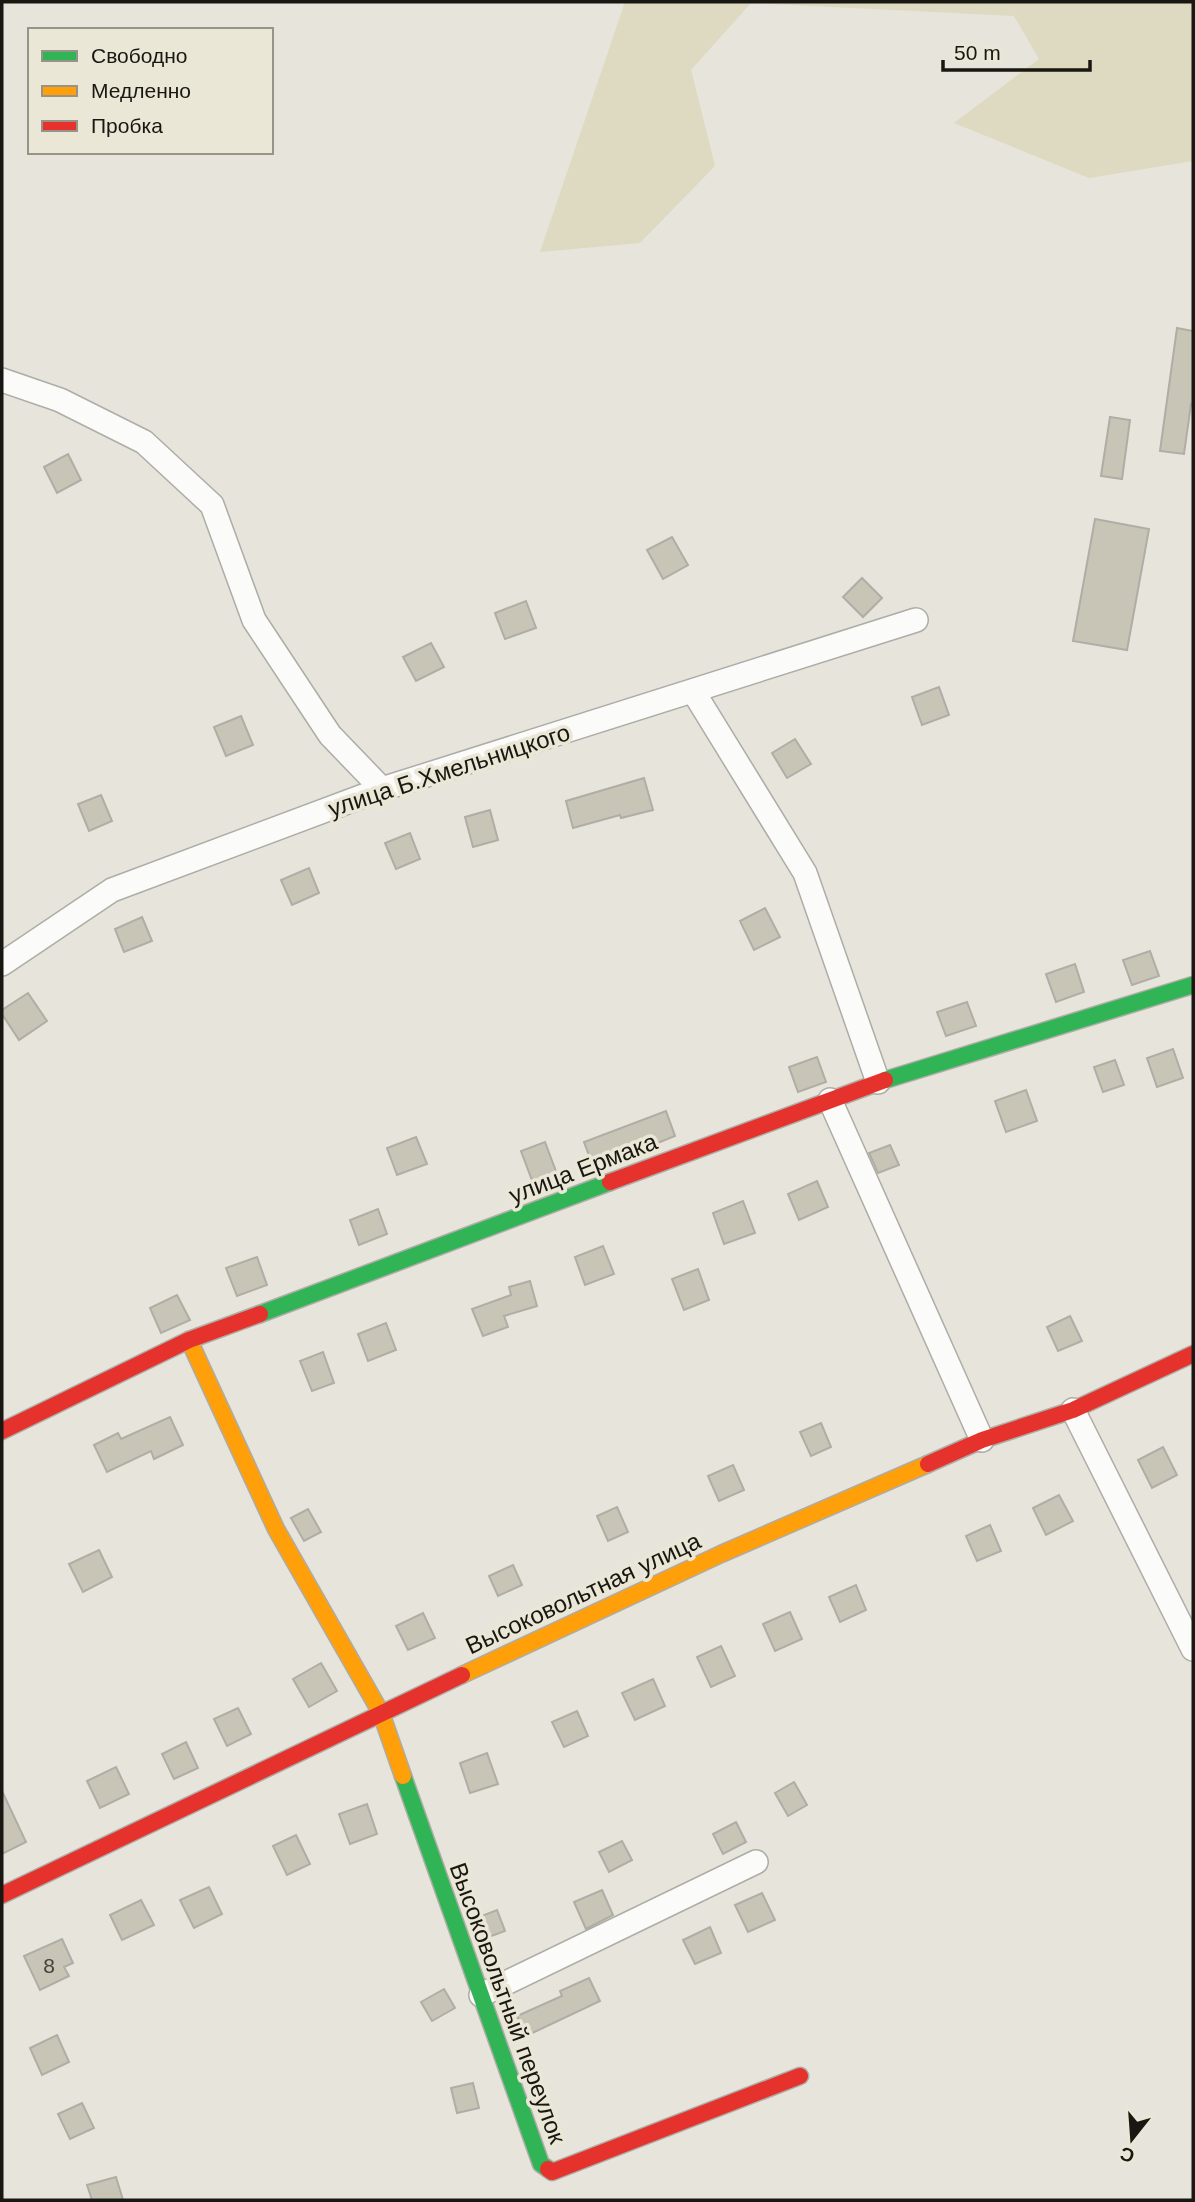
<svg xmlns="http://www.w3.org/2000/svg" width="1195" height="2202" viewBox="0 0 1195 2202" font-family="Helvetica,sans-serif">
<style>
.green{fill:#ded9c1}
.building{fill:#c8c5b6;stroke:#afada6;stroke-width:2}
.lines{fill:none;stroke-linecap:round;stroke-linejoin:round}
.street-casing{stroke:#aeaca6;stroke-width:26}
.fast-casing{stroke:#aeaca6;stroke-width:19}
.slow-casing{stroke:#aeaca6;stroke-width:19}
.jam-casing{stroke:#aeaca6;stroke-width:19}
.street{stroke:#fbfbfa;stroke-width:23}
.fast{stroke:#30b455;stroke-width:16}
.slow{stroke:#ff9f0a;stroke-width:16}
.jam{stroke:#e5322d;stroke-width:16}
.labels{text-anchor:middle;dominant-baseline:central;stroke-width:7;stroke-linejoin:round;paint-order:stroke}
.number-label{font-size:21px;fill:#44423a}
.street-label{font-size:24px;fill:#181711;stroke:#ebe7d6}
</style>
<rect width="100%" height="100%" fill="#e6e4db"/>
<path class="green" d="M625 2H1193V161L1089 178 954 123 1039 59 1014 16 751 3 691 70 715 166 640 243 540 252Z"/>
<g class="building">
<path d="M1177 328 1193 331V405L1191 404 1184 454 1160 451Z"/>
<path d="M1110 417 1130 420 1122 479 1101 476Z"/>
<path d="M68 454 81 480 57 493 44 467Z"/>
<path d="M1095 519 1149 529 1127 650 1073 641Z"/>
<path d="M672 537 688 565 663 579 647 550Z"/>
<path d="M862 578 882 598 863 617 843 597Z"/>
<path d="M526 601 536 628 505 639 495 613Z"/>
<path d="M431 643 444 667 416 681 403 657Z"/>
<path d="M939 687 949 715 922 725 912 697Z"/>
<path d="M241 716 253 745 226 756 214 727Z"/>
<path d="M795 739 811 764 787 778 772 753Z"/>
<path d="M644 778 653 810 621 818 620 815 573 828 566 801Z"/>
<path d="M101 795 112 821 89 831 78 804Z"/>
<path d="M490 810 498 840 473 847 465 817Z"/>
<path d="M410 833 420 859 396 869 385 843Z"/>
<path d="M309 868 319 893 292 905 281 880Z"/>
<path d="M765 908 780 937 754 950 740 921Z"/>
<path d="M142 917 152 941 124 952 115 929Z"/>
<path d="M1150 951 1159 976 1132 985 1123 960Z"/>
<path d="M1075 964 1084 992 1056 1002 1046 974Z"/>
<path d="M28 993 47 1021 19 1040 2 1014V1010Z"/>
<path d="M967 1002 976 1026 946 1036 937 1012Z"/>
<path d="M1173 1049 1183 1078 1157 1087 1147 1058Z"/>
<path d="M817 1057 826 1082 798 1092 789 1067Z"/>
<path d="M1115 1060 1124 1085 1103 1092 1094 1067Z"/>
<path d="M1026 1090 1037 1121 1006 1132 995 1101Z"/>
<path d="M666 1111 675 1136 594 1169 584 1142Z"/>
<path d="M416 1137 427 1164 397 1175 387 1148Z"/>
<path d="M545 1142 557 1174 533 1183 521 1151Z"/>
<path d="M890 1145 899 1165 878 1173 869 1153Z"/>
<path d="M817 1181 828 1207 799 1220 788 1194Z"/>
<path d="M743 1201 755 1233 724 1244 713 1213Z"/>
<path d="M378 1209 387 1234 359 1245 350 1220Z"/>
<path d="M603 1246 614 1274 585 1285 575 1257Z"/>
<path d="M257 1257 267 1285 237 1296 226 1268Z"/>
<path d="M698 1269 709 1300 684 1310 672 1279Z"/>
<path d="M530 1281 537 1306 504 1316 508 1327 483 1336 472 1309 511 1295 509 1287Z"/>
<path d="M177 1295 190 1320 161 1333 150 1308Z"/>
<path d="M1070 1316 1082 1341 1058 1351 1047 1327Z"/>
<path d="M386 1323 396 1350 368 1361 358 1334Z"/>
<path d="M323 1352 334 1383 312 1391 300 1361Z"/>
<path d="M170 1417 183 1445 154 1459 151 1451 107 1472 94 1445 118 1433 121 1439Z"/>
<path d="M821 1423 831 1447 811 1456 800 1432Z"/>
<path d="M1163 1447 1177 1475 1152 1488 1138 1460Z"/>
<path d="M733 1465 744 1490 719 1501 708 1476Z"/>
<path d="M1059 1495 1073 1521 1046 1535 1033 1508Z"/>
<path d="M617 1507 628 1532 608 1541 597 1516Z"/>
<path d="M308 1509 321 1532 304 1541 291 1518Z"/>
<path d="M990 1525 1001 1551 977 1561 966 1536Z"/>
<path d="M99 1550 112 1577 83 1592 69 1564Z"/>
<path d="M513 1565 522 1585 498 1596 489 1576Z"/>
<path d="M856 1585 866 1610 840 1622 829 1597Z"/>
<path d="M790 1612 802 1639 775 1651 763 1624Z"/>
<path d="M423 1613 435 1638 408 1650 396 1626Z"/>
<path d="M721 1646 735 1676 711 1687 697 1657Z"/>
<path d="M321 1663 337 1691 309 1707 293 1679Z"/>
<path d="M653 1679 665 1706 635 1720 622 1693Z"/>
<path d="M238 1708 251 1734 227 1746 214 1719Z"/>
<path d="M577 1711 588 1736 564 1747 552 1722Z"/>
<path d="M186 1742 198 1768 174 1779 162 1754Z"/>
<path d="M487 1753 498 1784 470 1793 460 1763Z"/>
<path d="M116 1767 129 1794 100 1808 87 1781Z"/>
<path d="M794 1782 807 1805 788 1816 775 1793Z"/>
<path d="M2 1791 26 1842 2 1854Z"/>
<path d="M367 1804 377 1834 350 1844 339 1814Z"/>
<path d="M736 1822 746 1842 723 1854 713 1834Z"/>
<path d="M296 1835 310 1864 287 1875 273 1846Z"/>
<path d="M622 1841 632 1860 609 1872 599 1852Z"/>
<path d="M209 1887 222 1914 194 1928 180 1900Z"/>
<path d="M602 1890 613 1915 586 1929 574 1902Z"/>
<path d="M762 1893 775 1920 748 1932 735 1905Z"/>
<path d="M141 1900 154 1925 122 1940 110 1915Z"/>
<path d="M497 1910 505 1931 481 1940 474 1919Z"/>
<path d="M710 1927 721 1953 695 1964 683 1940Z"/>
<path d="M62 1939 73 1963 64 1967 69 1976 40 1990 24 1956Z"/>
<path d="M589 1978 600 2001 526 2036 517 2016 562 1996 560 1991Z"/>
<path d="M444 1989 455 2008 432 2021 421 2002Z"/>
<path d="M57 2035 69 2062 42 2075 30 2048Z"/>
<path d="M473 2083 479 2108 457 2113 451 2088Z"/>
<path d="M82 2103 94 2128 70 2139 58 2114Z"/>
<path d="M116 2177 123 2200H92L87 2185Z"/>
</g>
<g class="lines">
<g class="street-casing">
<g id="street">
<path d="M2 380 60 400 144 442 212 505 254 620 330 735 382 789"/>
<path d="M693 691 805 873 878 1082"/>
<path d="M2 964 112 890 382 789 916 620"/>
<path d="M830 1100 982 1440"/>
<path d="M1073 1410 1193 1649"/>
<path d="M481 1995 756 1862"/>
</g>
</g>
<g class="fast-casing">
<g id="fast">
<path d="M885 1080 1193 985"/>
<path d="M260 1314 610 1182"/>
<path d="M403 1776 541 2164 548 2169"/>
</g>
</g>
<g class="slow-casing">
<g id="slow">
<path d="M189 1340 276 1529 381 1713 403 1776"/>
<path d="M462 1675 721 1554 928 1464"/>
</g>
</g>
<g class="jam-casing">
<g id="jam">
<path d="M610 1182 885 1080"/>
<path d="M2 1431 189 1340 260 1314"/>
<path d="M928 1464 982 1440 1073 1410 1193 1354"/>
<path d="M2 1895 462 1675"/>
<path d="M548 2169 552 2172 800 2076"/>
</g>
</g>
<use href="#street" class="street"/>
<use href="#fast" class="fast"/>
<use href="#slow" class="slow"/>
<use href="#jam" class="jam"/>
</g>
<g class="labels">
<g class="number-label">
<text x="49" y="1965">8</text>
</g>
<g class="street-label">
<text transform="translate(449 770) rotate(-18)">улица Б.Хмельницкого</text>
<text transform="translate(583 1168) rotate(-21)">улица Ермака</text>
<text transform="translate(583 1593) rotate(-25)">Высоковольтная улица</text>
<text transform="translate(508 2003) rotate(70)">Высоковольтный переулок</text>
</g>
</g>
<rect width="1195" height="2202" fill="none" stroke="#181711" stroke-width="7"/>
<rect x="28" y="28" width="245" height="126" fill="#ebe7d6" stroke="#979487" stroke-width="2"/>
<rect x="42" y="51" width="35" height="10" fill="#30b455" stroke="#979487" stroke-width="2"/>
<text x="91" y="63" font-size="21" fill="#181711">Свободно</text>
<rect x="42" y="86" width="35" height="10" fill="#ff9f0a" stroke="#979487" stroke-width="2"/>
<text x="91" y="98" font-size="21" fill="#181711">Медленно</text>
<rect x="42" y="121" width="35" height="10" fill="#e5322d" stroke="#979487" stroke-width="2"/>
<text x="91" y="133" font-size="21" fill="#181711">Пробка</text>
<g transform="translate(1132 2139) rotate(197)" stroke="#ebe7d6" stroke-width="5" paint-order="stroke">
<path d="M0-5L12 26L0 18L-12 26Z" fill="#181711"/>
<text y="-10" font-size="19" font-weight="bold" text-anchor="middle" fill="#181711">С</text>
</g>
<path d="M943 60v10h147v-10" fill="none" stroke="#181711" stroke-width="3.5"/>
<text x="954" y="60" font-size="21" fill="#181711" stroke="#ebe7d6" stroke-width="5" paint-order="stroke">50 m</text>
</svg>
